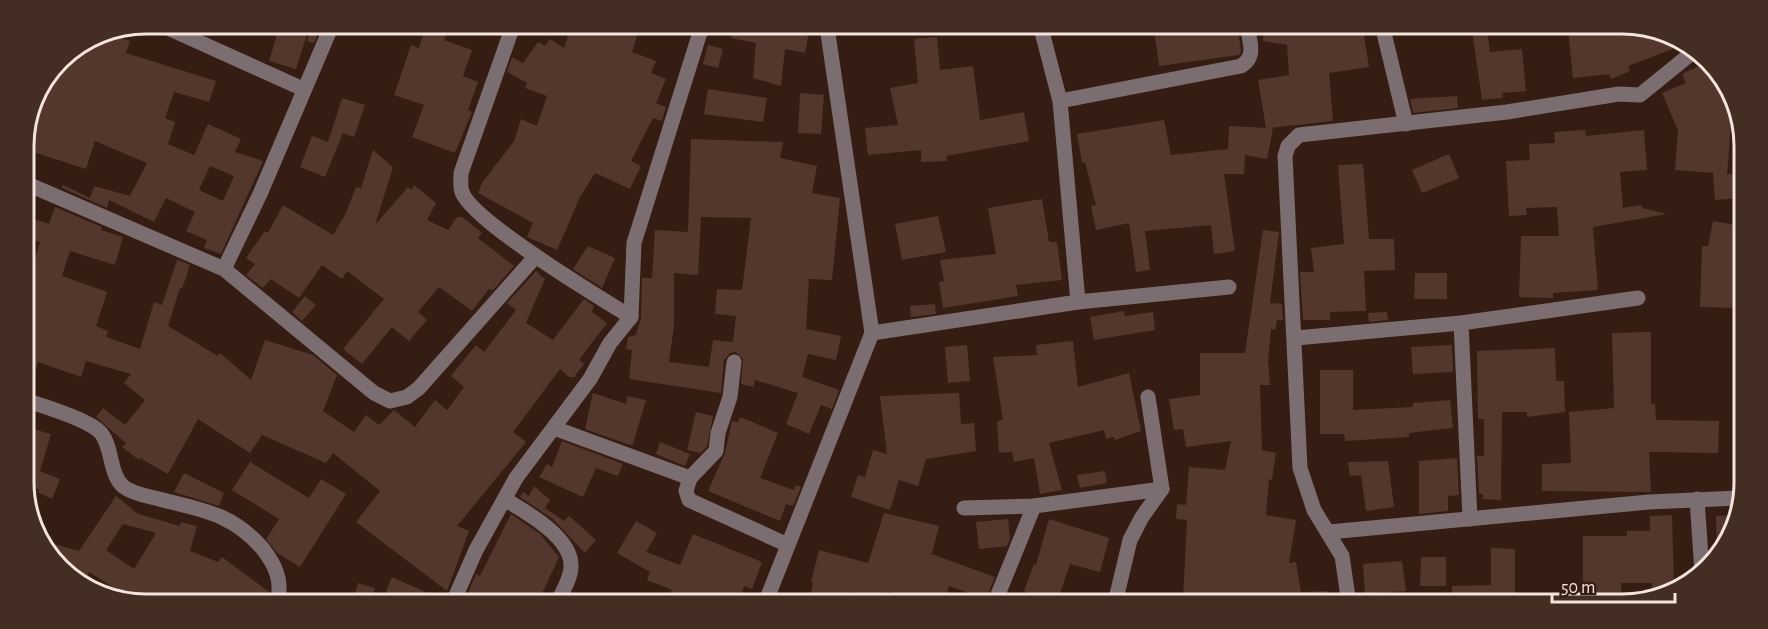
<svg xmlns="http://www.w3.org/2000/svg" width="1768" height="629" viewBox="0 0 1768 629" font-family="'Alegreya Sans',sans-serif">
<style>
.building{fill:#53372c;fill-rule:evenodd}
.lines{fill:none;stroke-linecap:round;stroke-linejoin:round}
.minor{stroke:#7c6d71;stroke-width:15}
.rim{fill:none;stroke:#f5e4dd;stroke-width:3}
</style>
<rect width="100%" height="100%" fill="#351d13"/>
<g class="building">
<path d="M280 25 308 31 296 69 269 61Z"/>
<path d="M312 25 320 28 314 43 307 41Z"/>
<path d="M426 25 448 29 444 40 472 50 463 76 478 82 468 110 472 112 455 153 412 137 424 105 394 95 411 45 419 48Z"/>
<path d="M571 26H640L632 52 656 61 651 73 666 79 656 103 666 107 662 121 653 118 631 161 641 166 630 189 595 173 580 197 557 250 527 237 533 223 478 193 482 183 514 141 521 119 537 126 547 96 525 88 527 83 507 72 512 57 523 63 538 42 545 46 550 39 564 48Z"/>
<path d="M734 26 744 27H810L805 53 785 49 781 86 753 78 756 43 731 38Z"/>
<path d="M1154 28 1238 29 1241 52 1239 55 1159 66Z"/>
<path d="M1264 29H1363L1369 67 1329 73 1333 121 1270 128 1273 129 1267 159 1245 155 1244 174H1224L1235 251 1214 254 1211 225 1145 231 1150 270 1136 272 1129 223 1096 230 1091 206 1096 205 1085 162 1082 163 1077 134 1164 120 1171 155 1228 149 1229 126 1266 128 1258 80 1289 75 1287 45 1263 41Z"/>
<path d="M1472 30H1487L1490 52 1522 49 1526 91 1502 93 1503 98 1482 100Z"/>
<path d="M1568 30H1661L1683 45 1628 66 1630 71 1611 79 1609 74 1573 78Z"/>
<path d="M103 33 130 41 126 53 216 81 209 102 174 92 165 118 175 122 168 144 194 155 208 124 241 139 235 152 263 161 221 254 204 248 207 240 186 231 195 212 166 198 154 222 109 200 107 208 62 188 63 185 90 198 94 186 130 196 147 163 95 141 86 169 24 149V138L37 92 65 55 83 44 91 48 95 36ZM210 166 234 176 223 201 199 190Z"/>
<path d="M937 37 940 70 973 66 980 120 1024 112 1029 141 946 156 947 161 921 162V150L868 155 865 128 898 125 890 88 918 83 914 39Z"/>
<path d="M708 45 723 49 718 68 703 64Z"/>
<path d="M1708 62 1713 65 1735 113 1732 115 1727 174 1742 173V198L1715 200 1713 173 1675 170 1678 130 1662 93 1686 83 1682 74Z"/>
<path d="M708 89 767 98 763 122 704 114Z"/>
<path d="M800 93 824 95 821 134 798 133Z"/>
<path d="M1457 96 1458 108 1413 113 1410 99Z"/>
<path d="M342 98 365 105 354 137 343 133 325 177 300 167 312 136 328 142Z"/>
<path d="M1585 130 1586 136 1644 130 1647 170 1620 172 1623 208 1642 205V208L1667 214 1593 227 1598 290 1553 293V298L1519 297 1521 236H1559L1557 207 1526 208 1527 215 1509 216 1506 161 1530 160 1529 144 1555 143 1554 132Z"/>
<path d="M691 139 783 142 780 158 817 166 812 193 840 198 832 280 809 279 806 329 841 336 836 360 808 354 802 377 839 390 832 409 821 405 809 434 786 424 798 393 755 380 753 387 741 384 743 359 736 352 730 353 724 360 721 393 629 379 632 350 626 349 628 337 636 335 641 318 642 278H652L655 230 688 232ZM701 217 751 218 742 290 717 289 715 314 736 316 733 342 713 340 709 367 669 362 674 326V273L698 275Z"/>
<path d="M373 150 393 167 375 225 408 187 412 190 414 185 436 203 427 220 448 230 457 217H462L482 233 478 238 514 266 493 290 489 289 472 311 439 287 418 312 427 320 409 341 392 327 362 364 343 349 384 299 347 271 342 279 322 265 299 298 271 279 263 288 246 275 255 264 246 258 265 231 268 233 283 205 333 235 346 213 356 187 361 188Z"/>
<path d="M1449 154 1459 178 1422 193 1412 170Z"/>
<path d="M1363 164 1369 239H1394L1395 270 1364 271 1366 311 1330 312V320H1303L1300 272H1314L1311 248 1344 244 1338 165Z"/>
<path d="M1042 199 1049 242H1057L1062 280 1016 285 1018 296 943 308 939 282 944 281 940 260 996 254 988 208Z"/>
<path d="M55 207 102 227 101 230 123 237 115 265 70 251 62 276 107 292 96 326 108 331 106 337 140 349 154 302 162 305 177 260 183 262 190 265 182 289 180 288 168 326 218 356 220 353 251 380 265 340 313 355 337 375 323 411 354 432 366 415 379 425 394 410 415 427 435 400 447 410 464 387 451 376 476 345 484 352 516 310 507 303 536 271 545 279 526 323 553 340 584 299 594 306 592 312 607 323 579 360 584 364 574 377H569L560 369 513 432 526 442 457 526 469 531 447 591 356 522 380 491 333 453 326 463 262 435 250 453 198 419 168 474 140 458 139 460 122 447 126 443 96 417 103 408 125 425 145 400 124 383 131 374 86 361 81 377 38 362 30 391 26 390 25 265 32 267 40 242 25 237V216L49 224Z"/>
<path d="M938 216 946 252 902 260 895 224Z"/>
<path d="M1713 221 1742 226 1740 308 1700 307 1702 246H1708Z"/>
<path d="M1263 230 1279 232 1270 303 1282 304 1283 320H1277L1275 330 1271 329 1268 362 1270 385H1260L1262 450 1276 453 1272 480 1269 479 1266 515 1296 520 1289 563 1296 562 1301 592 1327 591 1328 604 1222 603 1183 599 1187 520 1176 519 1177 504 1186 505 1189 467 1225 470 1231 441 1186 447 1183 429 1174 430 1169 399 1200 395V353H1245Z"/>
<path d="M588 246 615 258 602 288 573 269Z"/>
<path d="M1415 273H1447V299H1414Z"/>
<path d="M305 296 316 305 302 321 292 312Z"/>
<path d="M935 304 936 314 911 317 910 306Z"/>
<path d="M1124 311 1125 316 1153 312 1155 330 1094 340 1090 317Z"/>
<path d="M1387 312 1388 320 1369 322 1368 313Z"/>
<path d="M1651 332V404H1655L1656 420 1719 421 1718 453 1649 452 1651 492 1542 491V464L1571 463 1569 412 1614 408 1612 333Z"/>
<path d="M1073 341 1078 387 1129 373 1141 431 1115 440 1114 437 1106 439 1104 430 1049 443 1062 490 1040 494 1034 458 1014 462 1012 452 999 453 997 421 1003 420 993 357 1037 355 1036 345Z"/>
<path d="M967 345 970 381 948 383 945 347Z"/>
<path d="M1452 345 1453 372 1413 374 1411 347Z"/>
<path d="M1555 348 1556 381H1564L1565 412 1527 417V412H1502L1501 500 1483 499V494H1479L1477 456H1484V419H1478L1477 351Z"/>
<path d="M1320 370H1353V410L1413 407V403L1450 400 1453 428 1409 433V437L1345 441 1344 434H1320Z"/>
<path d="M593 393 626 404 627 396 646 400 633 444 630 445 585 429Z"/>
<path d="M959 393 961 424 974 423 976 451 926 459 918 486 899 480 890 510 851 497 858 475 865 477 873 450 887 454 880 396Z"/>
<path d="M696 412 713 416 707 447 700 453 687 450Z"/>
<path d="M740 417 778 433 760 478 794 490 796 485 801 487 793 506 786 504 780 521 708 491 725 453 732 421 738 422Z"/>
<path d="M26 427 51 434 40 471 60 479 52 499 37 492 39 489 26 486Z"/>
<path d="M562 441 623 464 618 476 596 468 583 497 539 477 547 464 552 467Z"/>
<path d="M660 442 690 454 685 466 656 454Z"/>
<path d="M1457 458 1459 495 1448 496V511L1419 514V461Z"/>
<path d="M1388 461 1394 507 1366 511 1361 475 1350 476 1348 462Z"/>
<path d="M250 462 309 498 321 479 346 494 300 567 277 553 266 539 279 519 232 490Z"/>
<path d="M1105 471 1107 483 1080 488 1077 475Z"/>
<path d="M184 473 224 493 219 506 174 492Z"/>
<path d="M534 486 550 500 545 508 564 521 569 516 596 540 585 553 553 519 520 497 523 492 529 496Z"/>
<path d="M116 496 138 514 180 526 181 522 197 526 190 551 218 562 222 557 269 592 268 599H131L89 572 85 584 55 564 43 541 79 551ZM123 524 156 533 134 569 106 550Z"/>
<path d="M884 513 939 526 932 553H929L995 577 986 599 949 586 944 602H920L887 591 884 601 848 592 846 602 809 601 813 583 811 582 819 550 868 563Z"/>
<path d="M511 514 540 534 559 557 539 600H465L476 574 480 576Z"/>
<path d="M1672 515 1674 587 1652 588V583H1621L1622 603 1588 605 1587 587H1583V536H1627V531H1650V516Z"/>
<path d="M1736 515V524L1717 550 1716 516Z"/>
<path d="M1008 519 1010 539 1007 546 979 549 976 522Z"/>
<path d="M1049 519 1109 538 1100 572 1070 564 1057 602 1024 591 1034 564 1036 565Z"/>
<path d="M636 521 657 533 646 552 680 565 693 534 762 562 752 589 744 586 739 601H668L672 590 647 580 650 572 617 553Z"/>
<path d="M1491 548 1515 549V604H1452V586L1491 585Z"/>
<path d="M1421 557H1446V586H1420Z"/>
<path d="M1402 561 1406 591 1365 594 1363 564Z"/>
<path d="M392 577 443 600H404L386 591Z"/>
<path d="M358 583 375 588 371 600H353Z"/>
</g>
<g class="lines">
<g class="minor">
<path d="M159 24 303 89"/>
<path d="M513 26 461 173C461 179 460 187 462 192 472 221 599 297 631 317"/>
<path d="M1041 28 1060 101 1078 302"/>
<path d="M1383 29 1406 124"/>
<path d="M1060 101 1241 66C1256 57 1250 44 1248 29"/>
<path d="M25 183 224 269 374 393 390 401 407 397 419 388 535 257"/>
<path d="M224 269 260 194 332 25"/>
<path d="M1461 323 1470 519"/>
<path d="M872 333 1078 302 1229 287"/>
<path d="M1296 338 1461 323 1638 298"/>
<path d="M26 400C44 407 88 419 101 433 113 448 109 475 124 487 133 494 148 496 159 499 202 510 232 513 263 549 275 565 282 579 278 599"/>
<path d="M554 428 690 478 686 491 689 500 788 545"/>
<path d="M690 478 716 451 718 433 730 397 734 362"/>
<path d="M1697 499 1702 572"/>
<path d="M506 500C526 512 571 537 571 565 572 576 563 590 559 600"/>
<path d="M964 508 1034 506 1162 489"/>
<path d="M1329 532 1649 502 1738 498"/>
<path d="M454 600 476 550 516 478 590 379 610 343 631 317 634 243 702 26"/>
<path d="M766 601 872 333 827 27"/>
<path d="M995 602 1034 506"/>
<path d="M1115 603 1130 540 1142 517 1162 489 1148 397"/>
<path d="M1349 604 1342 556 1314 510 1300 468 1285 156 1288 146 1299 135 1507 112 1619 94 1640 95 1693 52"/>
</g>
</g>
<path d="M0 0H1768V629H0ZM146 34H1622A112 112 0 0 1 1734 146V482A112 112 0 0 1 1622 594H146A112 112 0 0 1 34 482V146A112 112 0 0 1 146 34Z" fill="#442d23" fill-rule="evenodd"/>
<path class="rim" d="M146 34H1622A112 112 0 0 1 1734 146V482A112 112 0 0 1 1622 594H146A112 112 0 0 1 34 482V146A112 112 0 0 1 146 34Z"/>
<path d="M1552 593v9h123v-9" fill="none" stroke="#f5e4dd" stroke-width="3"/>
<text x="1561" y="593" font-size="18" fill="#f5e4dd" stroke="#351d13" stroke-width="4.5" paint-order="stroke">50 m</text>
</svg>
